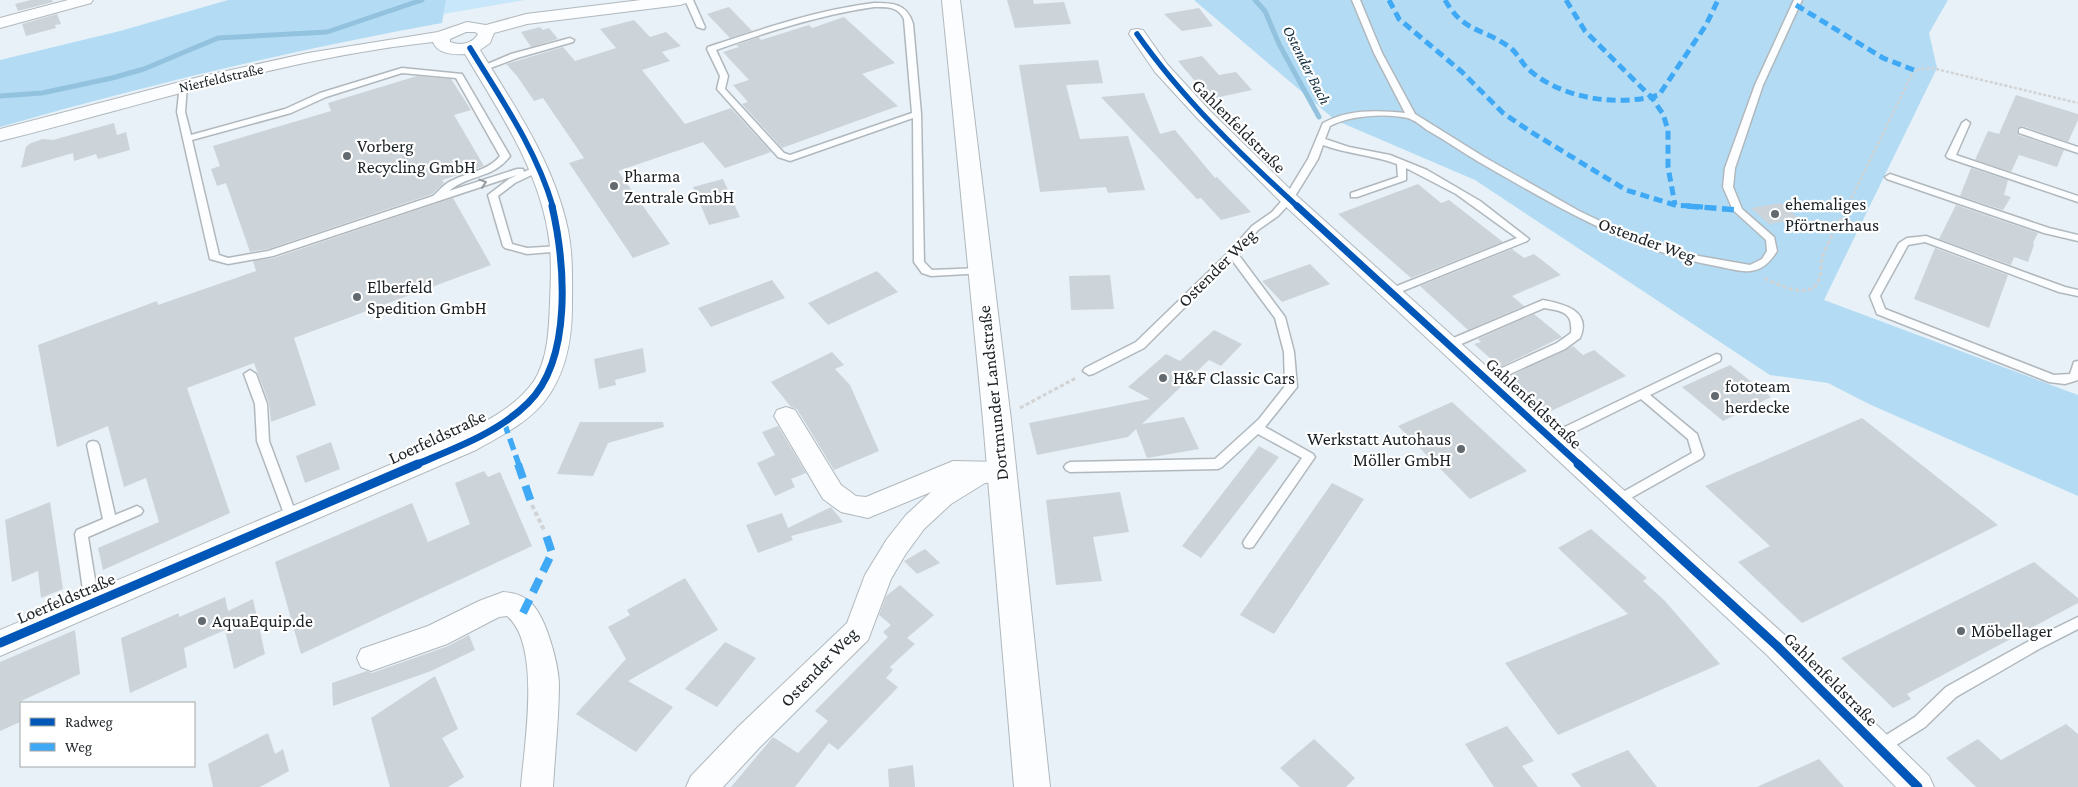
<svg xmlns="http://www.w3.org/2000/svg" width="2078" height="787" viewBox="0 0 2078 787" font-family="'Crimson Pro',serif">
<style>
.green{fill:#c8e7fa}
.forest{fill:#b3dcf4}
.lines{fill:none;stroke-linecap:round;stroke-linejoin:round}
.stream{stroke:#93c2df;stroke-width:5}
.building{fill:#ccd4d9}
.lane-casing{stroke:#b1b8bd;stroke-width:3}
.street-casing{stroke:#b1b8bd;stroke-width:2}
.secondary-casing{stroke:#b1b8bd;stroke-width:2}
.path-far2{stroke:#d1d3d5;stroke-width:2.5;stroke-dasharray:3 2;stroke-linecap:butt}
.path-far1{stroke:#d1d3d5;stroke-width:3;stroke-dasharray:4 2.5;stroke-linecap:butt}
.path{stroke:#d1d3d5;stroke-width:4;stroke-dasharray:4.5 3;stroke-linecap:butt}
.lane{fill:#fbfdfe;fill-rule:evenodd}
.street{fill:#fbfdfe;fill-rule:evenodd}
.secondary{fill:#fbfdfe;fill-rule:evenodd}
.quiet-far2{stroke:#3fa9f5;stroke-width:5;stroke-dasharray:9 5;stroke-linecap:butt}
.quiet-far1{stroke:#3fa9f5;stroke-width:5.5;stroke-dasharray:12 5.5;stroke-linecap:butt}
.quiet{stroke:#3fa9f5;stroke-width:8;stroke-dasharray:15 8;stroke-linecap:butt}
.cycleway-far2-casing{stroke:#fff;stroke-width:8}
.cycleway-far1-casing{stroke:#fff;stroke-width:10}
.cycleway-casing{stroke:#fff;stroke-width:12}
.cycleway-far2{stroke:#0057b8;stroke-width:5.5}
.cycleway-far1{stroke:#0057b8;stroke-width:7}
.cycleway{stroke:#0057b8;stroke-width:9}
.oneway{stroke:#969a9d}
.poi-dot{fill:#626a6f;stroke:#fff;stroke-width:2}
.labels{text-anchor:middle;dominant-baseline:central;stroke-width:4.5;stroke-linejoin:round;paint-order:stroke}
.far-street-label{font-size:15px;fill:#1b2226;stroke:#fff}
.far-water-label{font-size:16px;font-style:italic;fill:#133041;stroke:#fff}
.street-label{font-size:18px;fill:#1b2226;stroke:#fff}
.poi-label{font-size:18px;fill:#1b2226;stroke:#fff;text-anchor:start}
</style>
<rect width="100%" height="100%" fill="#e7f1f7"/>
<path class="green" d="M445 0H525L443 14Z"/>
<g class="forest">
<path d="M228 0H446L442 23C293 50 146 85 0 127V60L120 31Z"/>
<path d="M1194 0H1948L1929 33 1937 68 1824 300 2078 395V496L1869 404 1828 383 1770 375 1475 180 1335 120Z"/>
</g>
<g class="lines">
<g class="stream">
<path d="M1255 0 1265 11 1279 44 1319 117"/>
<path d="M0 96 42 93 112 78 144 69 218 38 327 32 422 0"/>
</g>
</g>
<g class="building">
<path d="M31 0H52L53 2 18 11 15 4Z"/>
<path d="M1007 0H1033L1034 4 1064 2 1071 24 1015 28Z"/>
<path d="M729 7 752 31 730 38 707 14Z"/>
<path d="M1199 8 1213 26 1182 31 1164 14Z"/>
<path d="M57 14 61 24 55 25 56 28 26 36 22 24Z"/>
<path d="M844 17 895 63 862 74 898 106 782 148 742 104 748 102 733 85 749 80 723 52 739 47 736 45 759 37 761 40 809 25 812 28Z"/>
<path d="M634 20 650 37 666 32 681 46 662 52 670 61 642 70 685 124 731 108 771 152 725 168 703 142 618 171 670 244 633 258 569 163 584 158 543 98 534 101 517 76 506 64 563 47 575 61 616 48 600 29Z"/>
<path d="M540 27 543 30 549 28 558 39 531 47 521 32Z"/>
<path d="M1202 56 1219 75 1236 72 1252 90 1210 99 1178 61Z"/>
<path d="M1098 60 1103 83 1066 85 1080 139 1128 136 1145 190 1108 193 1106 187 1040 192 1019 65Z"/>
<path d="M417 76 451 79 471 110 454 115 484 166 442 180 444 183 432 194 268 249 250 252 226 183 217 186 211 169 220 166 213 146 331 111 328 103Z"/>
<path d="M1144 93 1160 134 1175 130 1215 178 1217 177 1251 212 1221 220 1201 198 1197 199 1101 97Z"/>
<path d="M2016 95 2078 114V120L2068 142 2023 126 2017 128 2018 135 2064 150 2057 167 2019 155 2011 172 1975 160 1988 131 1999 134Z"/>
<path d="M114 123 117 135 126 132 130 150 98 159 96 154 74 161 73 153 21 168 26 147 31 143 43 139 53 140Z"/>
<path d="M1971 168 2008 180 2004 195 2011 197 2003 210 1960 196Z"/>
<path d="M723 179 740 217 709 225 693 187Z"/>
<path d="M1418 184 1441 203 1449 200 1503 242 1411 278 1338 214Z"/>
<path d="M453 198 491 265 294 338 316 405 271 422 269 403 254 363 187 388 230 513 103 570 98 548 159 522 146 478 124 487 108 426 57 447 38 345 157 301 158 305 256 271 253 261 274 258Z"/>
<path d="M1781 203 1799 219 1769 224 1751 208Z"/>
<path d="M1956 205 2038 233 2033 243 2034 245 2028 262 2014 257 2011 265 1939 239Z"/>
<path d="M1935 248 2008 275 1989 328 1914 299Z"/>
<path d="M1512 249 1524 258 1534 254 1561 275 1512 296 1524 306 1468 330 1420 286Z"/>
<path d="M1310 264 1330 284 1282 302 1262 281Z"/>
<path d="M877 271 898 292 828 325 808 303Z"/>
<path d="M1110 275 1114 309 1071 310 1069 276Z"/>
<path d="M772 280 785 298 711 327 698 308Z"/>
<path d="M1534 314 1562 337 1500 367 1474 344 1481 342 1478 339Z"/>
<path d="M1214 330 1242 344 1221 366 1209 360 1142 424 1184 417 1199 449 1147 458 1136 429 1128 437 1037 455 1029 423 1150 399 1128 387 1166 354 1180 361Z"/>
<path d="M1573 346 1583 355 1594 350 1626 376 1549 412 1510 376Z"/>
<path d="M643 348 646 372 615 380 616 385 599 389 594 359Z"/>
<path d="M832 352 844 365 835 369 850 385 879 451 834 470 797 409 791 407 771 382Z"/>
<path d="M1730 365 1771 397 1723 421 1682 387Z"/>
<path d="M1452 402 1527 471 1470 499 1398 426Z"/>
<path d="M1862 418 1998 525 1802 623 1738 562 1770 546 1705 486Z"/>
<path d="M580 422H663L664 427 608 443 593 476 557 474Z"/>
<path d="M778 426 806 473 791 479 795 487 775 496 757 463 775 455 762 432Z"/>
<path d="M331 442 340 469 305 483 296 456Z"/>
<path d="M1259 446 1279 457 1201 558 1182 546Z"/>
<path d="M484 471 488 477 500 472 532 546 301 654 275 562 412 503 428 542 470 524 455 483Z"/>
<path d="M1332 483 1364 499 1274 634 1240 615Z"/>
<path d="M1120 492 1129 532 1093 537 1102 581 1056 585 1046 500Z"/>
<path d="M50 502 63 589 41 598 38 571 12 582 5 520Z"/>
<path d="M831 507 843 522 791 536 793 540 758 553 746 525 782 513 788 528Z"/>
<path d="M1591 529 1647 578 1643 581 1664 600 1720 664 1558 735 1505 663 1628 614 1558 548Z"/>
<path d="M925 549 940 563 917 574 904 561Z"/>
<path d="M2034 562 2078 598V603L1907 694 1911 699 1893 708 1841 658Z"/>
<path d="M685 578 718 630 628 681 673 707 636 752 576 714 626 659 608 627 630 615 627 610Z"/>
<path d="M900 585 934 615 907 638 915 644 890 667 893 670 886 678 898 687 838 750 829 743 795 787H731L773 737 798 753 828 721 815 711 888 637 883 632 891 625 879 615 886 596Z"/>
<path d="M225 597 228 611 253 599 265 654 234 669 225 630 184 648 187 667 130 693 121 638 179 613V617Z"/>
<path d="M75 630 80 674 19 702 20 722 0 731V662Z"/>
<path d="M469 635 475 650 431 671 333 706 332 683 367 671 372 673 448 646Z"/>
<path d="M725 642 756 658 717 707 685 689Z"/>
<path d="M435 676 458 729 442 738 464 777 448 787H390L371 718Z"/>
<path d="M2066 724 2078 734V787H1976L1946 758 1978 739 2001 760Z"/>
<path d="M1507 726 1534 761 1522 766 1538 787H1494L1465 744Z"/>
<path d="M268 733 275 754 283 749 289 771 260 787H213L208 764Z"/>
<path d="M1314 739 1355 778 1346 787H1300L1280 768Z"/>
<path d="M1628 750 1657 787H1581L1571 774Z"/>
<path d="M1819 759 1844 787H1757Z"/>
<path d="M913 765 915 787H889L888 769Z"/>
</g>
<g class="lines">
<g class="lane-casing">
<g id="lane">
<path d="M685 0H693L705 27 704 29 697 27Z"/>
<path d="M1352 0H1360L1382 53 1415 114 1484 157 1579 211 1621 231 1693 255 1750 265 1762 259 1767 251 1766 240 1733 210 1723 187 1725 168 1755 85 1794 0H1802L1763 85 1735 168 1733 187 1742 209 1774 237 1777 251C1759 281 1740 270 1711 265 1627 249 1552 204 1479 162 1462 152 1445 140 1427 130 1422 126 1414 120 1408 118 1386 113 1350 115 1330 126L1325 139 1349 147 1390 155 1427 170 1480 201 1529 239 1527 241 1395 294H1387L1386 292 1387 290 1517 238 1456 194 1406 168V180L1357 197H1351V193L1398 177 1397 164C1373 155 1347 154 1323 145L1318 159 1292 201 1278 216 1258 230 1238 254 1285 317 1294 352 1297 387 1265 427 1313 454 1315 457 1253 547 1249 548 1245 547 1243 543 1245 539 1302 458 1258 434 1222 467 1218 469 1070 472 1066 470 1064 467 1066 464 1070 462 1215 459 1259 419 1285 386 1284 352 1275 318 1232 260 1144 348 1093 374 1089 375 1083 371 1085 368 1136 342 1229 252 1252 226 1272 212 1285 197 1308 159 1323 123C1348 109 1377 110 1405 113L1374 53Z"/>
<path d="M874 3C892 3 907 3 913 24L921 114 924 262 932 270 981 268 986 271 985 273 931 276 922 273 914 262 913 118 790 161 778 157 717 89 720 76 707 49 708 47C762 29 817 10 874 3ZM874 7C886 7 898 6 904 19L912 113 790 155 784 153 725 89 728 76 716 50C767 32 819 15 874 7Z"/>
<path d="M570 38 574 40 573 42 517 58 485 70H482L478 68 511 54Z"/>
<path d="M402 68 462 74 510 156C493 179 469 174 449 191L517 169H523L524 172 536 166H542V170L515 183 498 196 512 244 527 248 560 246 565 249 564 251 527 254 505 248 503 246 488 195 509 179 517 175 273 256 228 264 210 259 177 112 180 84 183 83 187 86 185 112 191 135 285 109 320 93ZM402 73 456 78 500 156C488 171 468 172 451 181 444 184 439 191 433 196L268 251 228 258 219 255 192 140 291 113 326 97Z"/>
<path d="M1966 120 1970 123 1956 155 2078 196V202L1948 158 1946 156 1962 123Z"/>
<path d="M2022 128 2078 147V153L2019 133V129Z"/>
<path d="M1890 174 2049 228 2078 235V241L2044 233 1887 179 1885 177Z"/>
<path d="M1926 236 2065 287 2078 290V296L2059 292 1925 242 1908 245 1880 296 1885 309 2054 375 2070 374 2074 362 2078 361V380L2065 384 2049 382 1877 314 1870 296 1899 243 1907 238Z"/>
<path d="M1543 300C1563 304 1592 310 1580 338L1565 349 1490 383H1482L1480 380 1482 377 1557 343 1571 333C1573 312 1562 311 1544 308L1452 348 1448 349 1443 345 1444 342Z"/>
<path d="M1716 354 1720 355 1721 358 1720 361 1650 395 1697 434 1704 455 1702 458 1622 503 1618 505 1614 503 1612 500 1614 497 1692 453 1688 439 1641 399 1554 442H1546L1544 439 1546 436Z"/>
<path d="M250 370 256 374 267 404 269 441 298 519 296 523 292 524 288 523 286 519 257 441 255 404 244 374Z"/>
<path d="M93 441 97 442 99 445 115 515 137 506 141 508 143 511 141 514 88 537 99 604 97 608 92 610 87 608 85 604 75 534 77 530 103 519 87 445 89 442Z"/>
<path d="M2078 617V629L2039 649 1956 697 1925 727 1885 752 1880 754 1875 752 1873 747 1875 742 1915 717 1946 687 2029 641Z"/>
</g>
</g>
<g class="street-casing">
<g id="street">
<path d="M68 0H93L91 3 0 28V18Z"/>
<path d="M641 0H688L686 3 680 5 527 24 494 33 490 43 480 50C515 107 554 163 568 230 573 255 572 280 572 306 572 340 566 374 544 402 526 424 500 436 476 450L0 656V630L458 436C486 421 516 407 534 381 548 359 549 329 550 303 551 279 552 255 548 232 537 166 498 110 465 54 454 55 437 54 433 42 285 58 144 105 0 141V129L199 77 308 53 438 32 467 22 486 25 526 14ZM475 32 478 34C472 44 461 46 450 42V39L466 32Z"/>
<path d="M1137 29 1143 30 1167 64 1210 111 1296 195 1787 637 1929 776 1934 787H1896L1767 655 1282 203 1198 119 1155 72 1129 34 1131 30Z"/>
<path d="M786 407 795 410 841 485 856 496 866 497 953 461 1002 462 1011 465 1015 472 1011 479 1002 482 985 483 951 504 924 529 905 555 891 579 868 640 760 747 723 787H686L691 776 738 727 847 623 865 575 887 539 906 515 931 492 868 518 841 512 823 499 774 416 777 410Z"/>
<path d="M503 592C514 593 523 595 531 603 546 617 558 662 559 683 559 717 555 752 553 787H521C524 746 542 645 507 616L499 617 447 644 371 671 361 667 357 658 361 649 428 626 479 601Z"/>
</g>
</g>
<g class="secondary-casing">
<path id="secondary" d="M942 0H960L1011 420 1050 787H1014L983 420Z"/>
</g>
<path class="path-far2" d="M1847 207 1914 70 1932 68 2078 103"/>
<g class="path-far1">
<path d="M1765 278C1777 285 1809 300 1818 282 1822 274 1820 264 1823 255 1830 238 1840 222 1847 206"/>
<path d="M1020 408 1076 378"/>
</g>
<path class="path" d="M532 505 545 532"/>
<use href="#lane" class="lane"/>
<use href="#street" class="street"/>
<use href="#secondary" class="secondary"/>
<g class="quiet-far2">
<path d="M1389 0 1399 19 1462 72 1503 113 1528 130 1626 190 1675 205 1703 207"/>
<path d="M1445 0C1463 32 1482 28 1508 46 1517 52 1521 62 1528 69 1562 99 1617 107 1659 95L1706 25 1718 0"/>
<path d="M1566 0 1585 31 1652 98 1663 114 1668 130V167L1675 205"/>
<path d="M1796 5 1883 58 1914 70"/>
</g>
<g class="quiet-far1">
<path d="M1687 206 1738 210"/>
<path d="M504 422 519 465"/>
</g>
<g class="quiet">
<path d="M518 464 532 505"/>
<path d="M523 613 552 553 545 532"/>
</g>
<g class="cycleway-far2-casing">
<g id="cycleway-far2">
<path d="M1137 34C1182 98 1240 154 1298 207"/>
<path d="M470 48C501 99 536 149 553 207"/>
</g>
</g>
<g class="cycleway-far1-casing">
<g id="cycleway-far1">
<path d="M1297 206 1580 465"/>
<path d="M415 465C453 449 498 433 528 403 573 359 565 263 552 206"/>
</g>
</g>
<g class="cycleway-casing">
<g id="cycleway">
<path d="M1578 464 1777 646 1918 787"/>
<path d="M0 643 418 464"/>
</g>
</g>
<use href="#cycleway-far2" class="cycleway-far2"/>
<use href="#cycleway-far1" class="cycleway-far1"/>
<use href="#cycleway" class="cycleway"/>
</g>
<defs><path id="oneway-chevron" d="M-2-3.5L2.5 0L-2 3.5" fill="none" stroke-width="1.6" stroke-linecap="round" stroke-linejoin="round" transform="scale(1.25)"/></defs>
<use class="oneway" href="#oneway-chevron" transform="translate(483 183) rotate(-18)"/>
<g class="poi-dot">
<circle cx="347" cy="156" r="5"/>
<circle cx="614" cy="186" r="5"/>
<circle cx="1775" cy="214" r="5"/>
<circle cx="357" cy="297" r="5"/>
<circle cx="1163" cy="378" r="5"/>
<circle cx="1715" cy="396" r="5"/>
<circle cx="1461" cy="449" r="5"/>
<circle cx="202" cy="621" r="5"/>
<circle cx="1961" cy="631" r="5"/>
</g>
<g class="labels">
<g class="far-street-label">
<text transform="translate(221 78) rotate(-13)">Nierfeldstraße</text>
</g>
<g class="far-water-label">
<text transform="translate(1307 65) rotate(63)">Ostender Bach</text>
</g>
<g class="street-label">
<text transform="translate(1239 126) rotate(45)">Gahlenfeldstraße</text>
<text transform="translate(1647 240) rotate(20)">Ostender Weg</text>
<text transform="translate(1217 268) rotate(-45)">Ostender Weg</text>
<text transform="translate(993 393) rotate(-96)">Dortmunder Landstraße</text>
<text transform="translate(1534 403) rotate(43)">Gahlenfeldstraße</text>
<text transform="translate(437 437) rotate(-25)">Loerfeldstraße</text>
<text transform="translate(66 598) rotate(-23)">Loerfeldstraße</text>
<text transform="translate(819 667) rotate(-46)">Ostender Weg</text>
<text transform="translate(1831 679) rotate(45)">Gahlenfeldstraße</text>
</g>
<g class="poi-label">
<text x="357" y="146">Vorberg<tspan x="357" dy="21">Recycling GmbH</tspan></text>
<text x="624" y="176">Pharma<tspan x="624" dy="21">Zentrale GmbH</tspan></text>
<text x="1785" y="204">ehemaliges<tspan x="1785" dy="21">Pförtnerhaus</tspan></text>
<text x="367" y="287">Elberfeld<tspan x="367" dy="21">Spedition GmbH</tspan></text>
<text x="1173" y="378">H&amp;F Classic Cars</text>
<text x="1725" y="386">fototeam<tspan x="1725" dy="21">herdecke</tspan></text>
<text x="1451" y="439" text-anchor="end">Werkstatt Autohaus<tspan x="1451" dy="21">Möller GmbH</tspan></text>
<text x="212" y="621">AquaEquip.de</text>
<text x="1971" y="631">Möbellager</text>
</g>
</g>
<rect x="20" y="702" width="175" height="65" fill="#ffffff" stroke="#a4a7a8"/>
<rect x="30" y="718" width="25" height="8" fill="#0057b8" stroke="#a4a7a8"/>
<text x="65" y="727" font-size="15" fill="#1b2226">Radweg</text>
<rect x="30" y="743" width="25" height="8" fill="#3fa9f5" stroke="#a4a7a8"/>
<text x="65" y="752" font-size="15" fill="#1b2226">Weg</text>
</svg>
